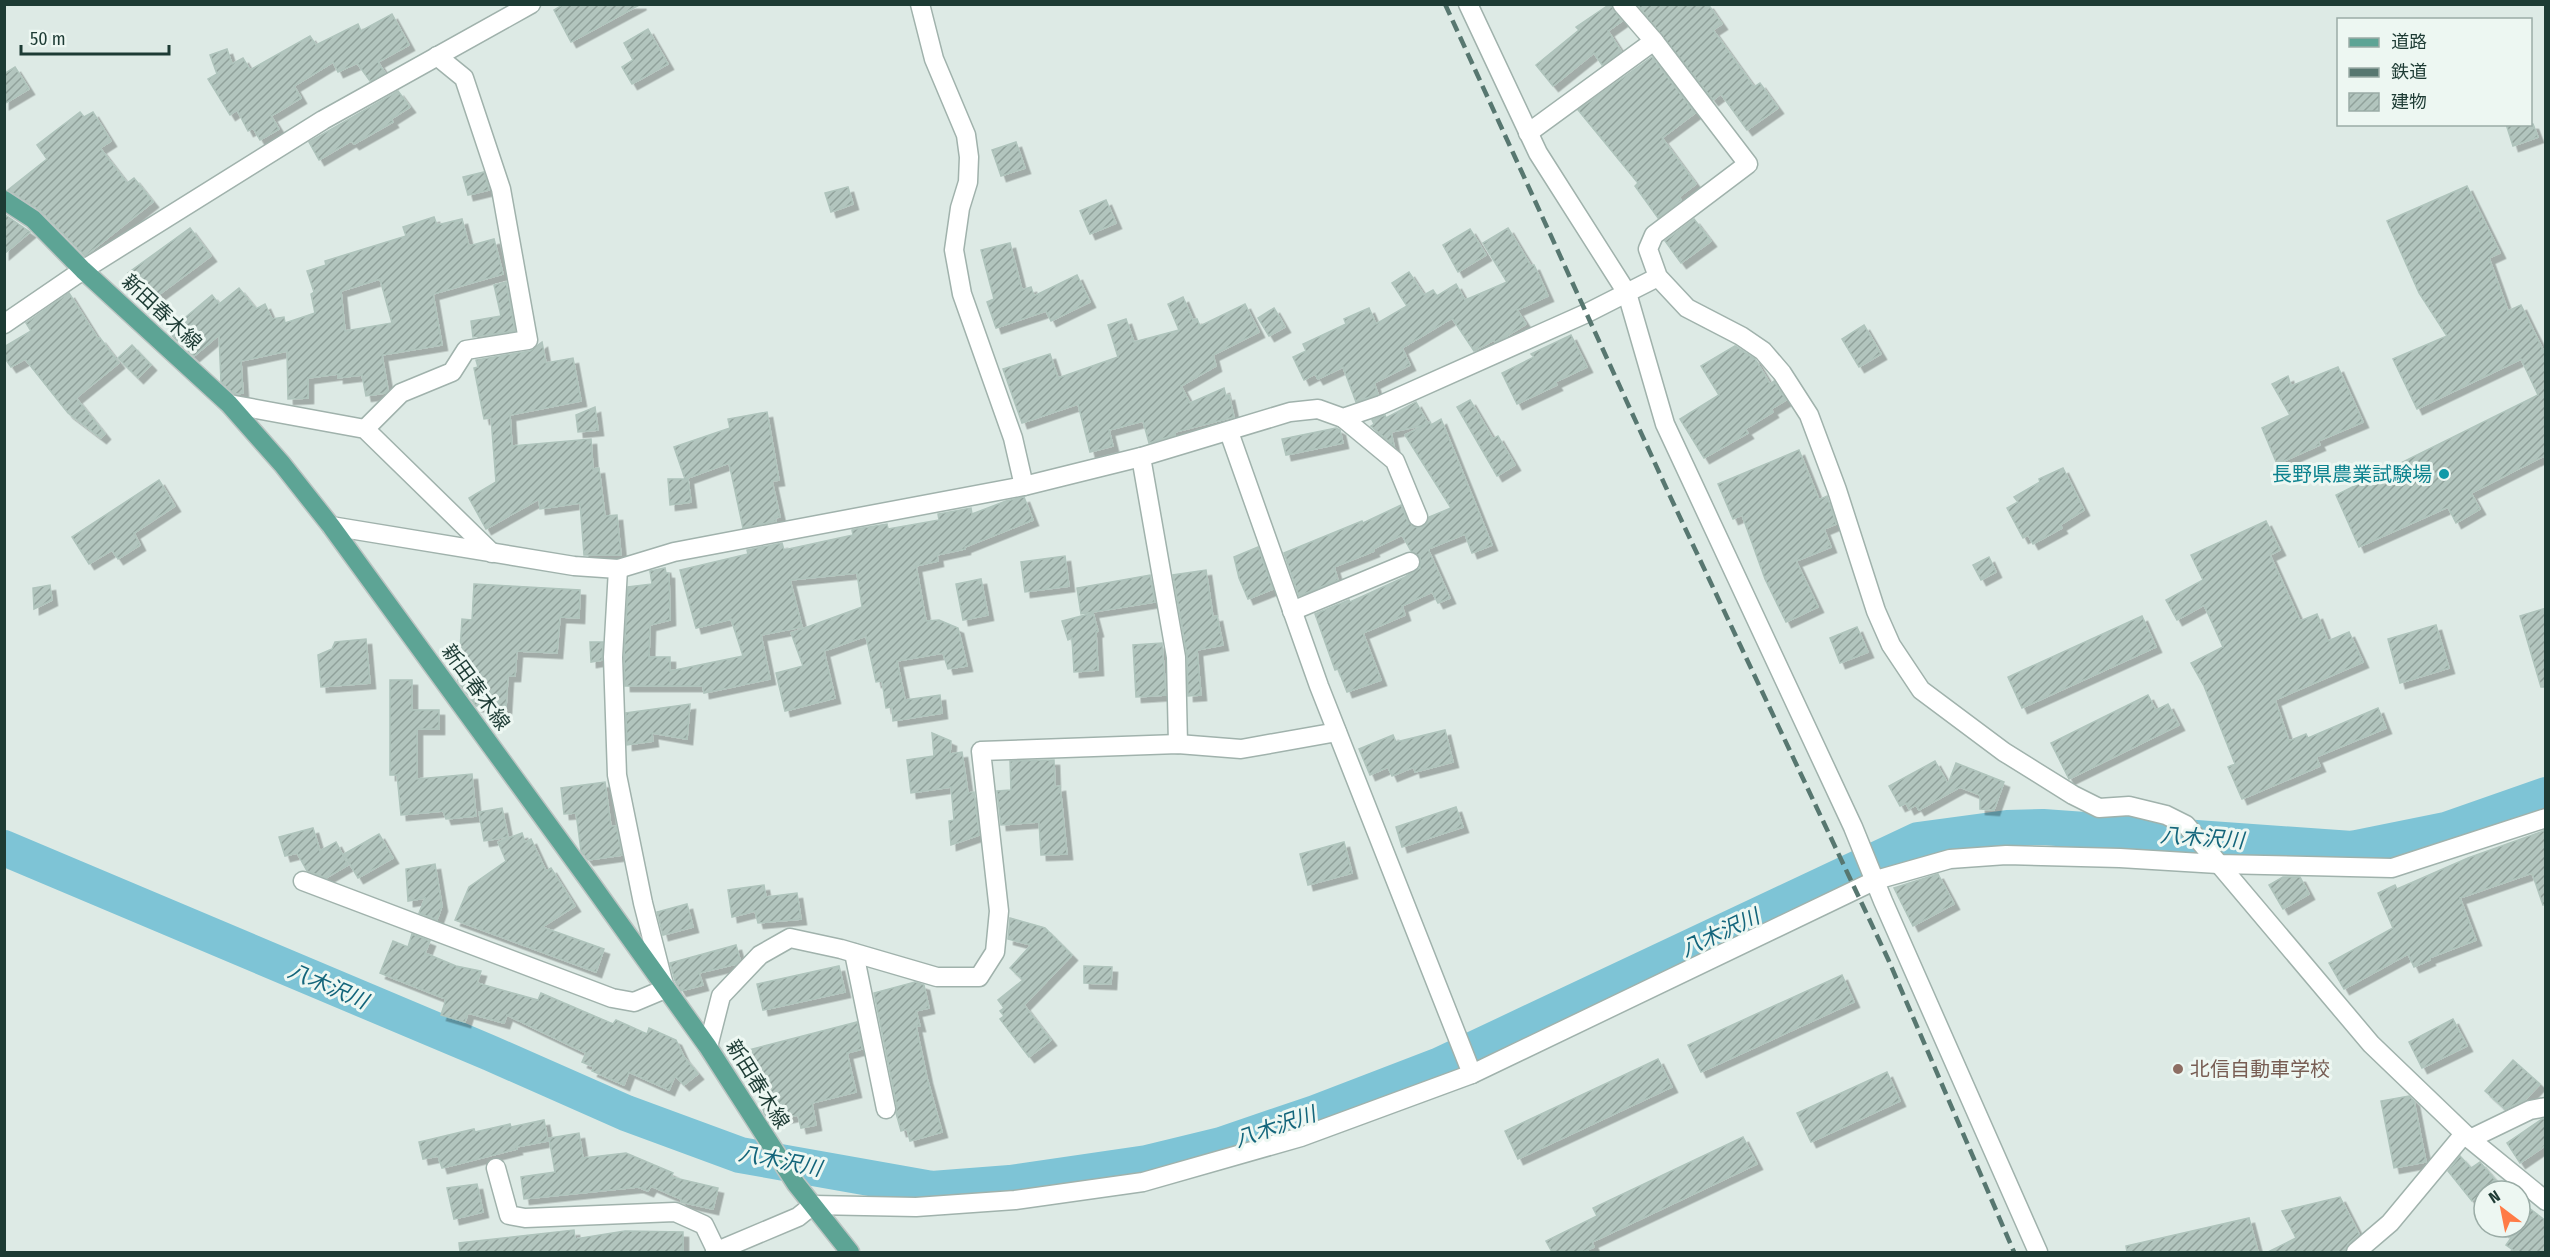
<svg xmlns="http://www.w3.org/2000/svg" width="2550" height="1257" viewBox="0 0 2550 1257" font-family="'Fira Sans Condensed','Noto Sans JP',sans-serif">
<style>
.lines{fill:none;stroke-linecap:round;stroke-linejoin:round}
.river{stroke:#7ec4d6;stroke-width:36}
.building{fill:url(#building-hatch);stroke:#afc4bc;stroke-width:1.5;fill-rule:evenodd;filter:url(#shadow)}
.minor-casing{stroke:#a0b2ac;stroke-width:21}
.major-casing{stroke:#bbc4c2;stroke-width:21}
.minor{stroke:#fff;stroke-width:18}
.major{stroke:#5da495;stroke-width:18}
.rail{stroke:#577770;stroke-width:4.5;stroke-dasharray:12 6;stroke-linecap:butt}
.culture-dot{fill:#0f9aa8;stroke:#edf7f2;stroke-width:2}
.education-dot{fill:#8d6e63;stroke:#edf7f2;stroke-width:2}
.labels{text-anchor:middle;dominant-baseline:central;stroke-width:6;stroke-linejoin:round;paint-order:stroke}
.street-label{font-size:20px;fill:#1d3b34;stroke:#edf7f2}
.culture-label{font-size:20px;fill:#0d838f;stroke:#edf7f2;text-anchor:end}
.education-label{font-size:20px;fill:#785e54;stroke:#edf7f2;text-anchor:start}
.water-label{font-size:21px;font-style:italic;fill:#13657b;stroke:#edf7f2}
</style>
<defs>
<pattern id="building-hatch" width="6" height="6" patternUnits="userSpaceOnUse" patternTransform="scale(1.5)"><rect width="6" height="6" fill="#b2c5be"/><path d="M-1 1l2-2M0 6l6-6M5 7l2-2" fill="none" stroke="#90a19b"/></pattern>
<filter id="shadow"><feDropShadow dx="5.5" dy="5.5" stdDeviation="0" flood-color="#0004"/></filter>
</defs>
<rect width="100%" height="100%" fill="#ddeae5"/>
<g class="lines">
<path class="river" d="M4 848 490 1053 626 1113 740 1155 932 1189 1010 1183 1147 1163 1221 1145 1315 1113 1440 1065 1918 840 2007 828 2043 827 2352 849 2446 830 2546 795"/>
</g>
<g class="building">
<path d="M564 4H641L571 42 554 10Z"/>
<path d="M1610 4 1622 21 1608 31 1621 51 1602 65 1594 53 1553 86 1536 65 1579 30 1576 27Z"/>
<path d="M1637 4H1708L1722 24 1713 30 1754 87 1760 83 1778 108 1747 130 1721 94 1713 100Z"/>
<path d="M392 14 409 45 378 62 385 73 370 81 357 63 338 72 333 62 294 86 301 98 271 116 279 129 260 140 253 128 248 131 237 110 230 115 208 79 217 74 210 55 227 49 232 64 243 58 250 70 310 36 316 45 358 24 361 31Z"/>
<path d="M648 29 668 64 632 84 622 67 633 60 624 43Z"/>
<path d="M1652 57 1695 113 1662 138 1696 184 1679 197 1681 200 1658 218 1635 186 1638 183 1578 110Z"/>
<path d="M15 67 29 89 4 104V74Z"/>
<path d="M398 91 410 107 391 119 393 122 354 144 351 141 319 160 309 142Z"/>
<path d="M80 112 84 117 93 112 111 141 100 148 127 183 134 178 153 202 85 256 41 211 8 190 47 159 37 145Z"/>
<path d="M2506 124H2533L2538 137 2513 146Z"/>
<path d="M1016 142 1025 168 1001 176 992 150Z"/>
<path d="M484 172 489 190 468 195 463 177Z"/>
<path d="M2467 186 2500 253 2489 258 2508 311 2521 305 2546 356V455L2471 493 2480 509 2456 523 2448 507 2359 547 2336 495 2538 395 2521 359 2417 409 2393 359 2447 336 2419 293 2387 221Z"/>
<path d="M848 187 853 204 831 212 825 193Z"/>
<path d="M1106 200 1116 223 1090 234 1080 211Z"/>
<path d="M4 214 30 232 4 254Z"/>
<path d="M434 217 437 225 462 219 469 246 494 239 503 274 433 294 442 345 382 355 388 390 385 393 366 396 362 375 338 378V374L308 378V398L288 399 287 351 241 361 243 393 234 394 221 382 219 335 194 356 168 332 212 295 219 304 239 288 256 309 265 304 272 319 284 317 285 323 315 313 311 294 314 292 307 271 326 265 325 261 406 236 403 227ZM380 279 392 323 345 331 341 291Z"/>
<path d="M1694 219 1711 241 1681 263 1665 241Z"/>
<path d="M190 228 211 256 149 302 128 273Z"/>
<path d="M1508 228 1531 266 1534 265 1548 296 1517 310 1526 324 1505 337 1495 342 1494 340 1474 351 1452 318 1402 348 1410 365 1374 383 1378 394 1356 402 1343 367 1318 379 1315 374 1304 380 1293 357 1306 351 1303 344 1346 324 1344 319 1369 308 1376 324 1407 306 1392 283 1409 272 1424 295 1433 290 1437 296 1456 284 1465 300 1507 282 1483 243Z"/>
<path d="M1470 229 1486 255 1458 272 1443 245Z"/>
<path d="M1010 243 1022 290 1031 287 1034 296 1077 275 1090 302 1051 321 1046 311 996 328 987 302 994 299 981 250Z"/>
<path d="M506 282 515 331 473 337 471 321 501 316 494 285Z"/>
<path d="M69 293 98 339 100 338 119 363 76 398 105 434 101 438 68 413 25 359 11 367 4 357V347L31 331 26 323Z"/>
<path d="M1183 297 1193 320 1197 319 1200 326 1245 304 1259 332 1213 355 1216 366 1181 386 1190 403 1224 388 1226 396 1229 395 1234 417 1175 432V435L1149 443 1143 421 1109 430 1113 446 1090 452 1078 404 1022 423 1003 369 1050 354 1058 378 1118 357 1108 325 1126 319 1134 342 1179 330 1168 304Z"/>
<path d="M1274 308 1285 327 1269 336 1258 318Z"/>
<path d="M1864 325 1881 354 1859 367 1842 339Z"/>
<path d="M1571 335 1587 367 1555 382 1557 385 1517 404 1502 373 1534 357 1531 354Z"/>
<path d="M542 342 546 363 573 358 581 401 510 415 512 446 591 439 593 469 599 468 605 516 617 515 621 555H584L580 503 540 509 539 499 486 529 469 498 496 482 491 418 484 419 474 368 478 367 476 360 530 351Z"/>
<path d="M132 345 151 365 138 378 118 358Z"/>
<path d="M1735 346 1755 359 1770 384 1774 381 1786 400 1771 409 1773 412 1745 429 1748 433 1704 458 1680 419 1719 395 1701 366Z"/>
<path d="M2338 367 2363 422 2318 441 2320 445 2277 464 2262 428 2290 415 2272 384 2288 376 2291 386Z"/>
<path d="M1470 400 1493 439 1498 436 1515 465 1497 476 1457 407Z"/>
<path d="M1416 402 1428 423 1430 422 1431 425 1441 419 1492 545 1472 553 1465 534 1428 549 1450 598 1438 603 1432 592 1402 606 1405 615 1363 633 1381 680 1347 692 1338 669 1335 670 1315 614 1349 600 1350 602 1405 577 1420 568V557L1411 551 1402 535 1373 549 1374 551 1334 567 1338 580 1299 596 1284 553 1362 521 1363 523 1401 505 1408 522 1417 528 1426 524 1429 517 1451 508 1405 435 1425 425 1391 432 1394 446 1371 426 1374 424 1372 420 1385 415 1386 418Z"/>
<path d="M595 407 598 430 578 432 576 415Z"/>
<path d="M767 412 779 480 772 481 780 517 775 518 776 521 743 528 729 463 685 479 674 447 730 428 728 419Z"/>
<path d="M1336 428 1340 430 1343 443 1286 455 1282 439Z"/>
<path d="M1799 450 1819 500 1827 496 1836 524 1824 529 1831 547 1796 561 1818 607 1786 622 1765 579 1742 515 1733 519 1718 484Z"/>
<path d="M2063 468 2084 510 2060 525 2062 528 2033 544 2028 535 2023 538 2007 508 2018 502 2014 497 2040 482 2039 479Z"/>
<path d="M668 479H688L691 502 670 505Z"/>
<path d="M159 480 175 506 134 533 140 545 118 559 112 550 89 564 72 537Z"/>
<path d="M1024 497 1033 520 965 547V549L937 555 938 561 916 566 926 621 939 620 958 628 967 666 948 669 943 653 897 661 905 700 940 695 942 713 893 721 892 707 886 708 882 681 876 682 866 636 824 651 835 698 785 711 776 673 803 666 791 633 862 607 857 573 790 580 802 627 761 635 770 679 704 693 703 686H625L624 657 628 587 652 584 650 571 665 568 666 573H669L670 620 650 625 649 657H670V671L743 656 731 619 696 628 680 570 748 554 747 550 782 543 784 550 853 535 852 530 856 529 887 524 888 529 939 520 938 514 971 508 972 514 1006 501Z"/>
<path d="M2266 521 2280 550 2270 555 2300 621 2317 614 2328 641 2349 632 2363 662 2275 700 2289 741 2306 734 2308 738 2378 708 2386 728 2316 757 2320 766 2242 799 2228 767 2235 764 2204 686 2191 663 2223 647 2204 605 2177 620 2166 600 2203 580 2191 555Z"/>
<path d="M1258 547 1273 589 1248 599 1239 578 1234 557Z"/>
<path d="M1065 556 1069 586 1025 592 1021 562Z"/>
<path d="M1989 557 1996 572 1981 580 1973 565Z"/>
<path d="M1206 570 1213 617 1217 616 1223 645 1197 650 1201 695 1188 696 1187 655 1173 575Z"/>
<path d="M1150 575 1155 602 1081 614 1077 588Z"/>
<path d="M981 579 988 615 963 620 956 584Z"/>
<path d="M474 584 580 590 579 618 560 617 557 653 517 651 515 676H508L506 708 476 706 458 681 462 619 472 620Z"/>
<path d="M50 585 52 600 34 609 33 588Z"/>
<path d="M2546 608V687H2541L2520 616Z"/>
<path d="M1093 613 1098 631 1096 632 1098 670 1074 672 1072 638 1068 640 1062 621Z"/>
<path d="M2142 616 2156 647 2022 708 2008 677Z"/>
<path d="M2436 625 2449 668 2400 683 2388 639Z"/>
<path d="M1857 627 1868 652 1840 663 1830 638Z"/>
<path d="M366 639 370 683 321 687 318 655 332 649 335 642Z"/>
<path d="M590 642H603L602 660 591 662Z"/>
<path d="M1162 643 1166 695 1136 697 1133 645Z"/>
<path d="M390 680H412V710H439V729H417V779L472 774 476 816 446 819 443 811 401 815 397 775H390Z"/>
<path d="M2148 695 2156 710 2168 704 2179 725 2069 779 2051 743Z"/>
<path d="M690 704 687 739 652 733 653 741 627 745 626 713Z"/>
<path d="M1445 730 1453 762 1415 772 1414 767 1392 776 1388 767 1370 775 1359 749 1393 735 1396 742Z"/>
<path d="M932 733 951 741 950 754 962 752 968 793 974 792 979 835 951 845 949 821 954 820 951 787 911 793 907 760 934 756Z"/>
<path d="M1054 760 1055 787 1060 786 1067 854 1041 855 1039 822 1001 825 997 791 1011 790 1010 761Z"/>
<path d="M1935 761 1948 784 1956 763 2004 782 1994 810 1980 809V795L1960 787 1919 810 1916 805 1909 809 1906 803 1900 806 1889 786Z"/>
<path d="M605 782 611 826H616L622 855 588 860 581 851 576 813 564 814 561 788Z"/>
<path d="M1456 807 1463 827 1402 847 1396 827Z"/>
<path d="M502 808 508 837 484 841 479 812Z"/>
<path d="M313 828 320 851 336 842 348 865 326 878 307 871 297 853 285 856 279 837Z"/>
<path d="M2546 830V904L2543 905 2532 873 2460 898 2476 940 2429 958 2430 960 2414 967 2408 954 2344 989 2329 963 2393 928 2378 893 2395 885 2397 889 2468 858Z"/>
<path d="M522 833 525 842 531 839 546 871 551 868 575 906 542 927 604 949 596 972 455 920 469 887 506 861 498 842Z"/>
<path d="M379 834 393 858 358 878 344 854Z"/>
<path d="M1344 842 1352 873 1308 885 1300 854Z"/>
<path d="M435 864 442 906 437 920 419 913 425 898 408 901 406 869Z"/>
<path d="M1938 874 1954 904 1913 926 1894 888Z"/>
<path d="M2283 877H2300L2309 894 2283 909 2269 885Z"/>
<path d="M764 885 766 897 797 893 801 919 758 923 755 911 732 917 728 890Z"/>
<path d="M687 904 693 927 663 935 657 912Z"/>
<path d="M1010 918 1045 928 1072 955 1024 1005 1051 1040 1029 1057 1000 1019 1004 1016 1000 1011 1004 1008 998 1000 1023 980 1010 968 1031 945 1008 939Z"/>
<path d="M412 934 430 941 425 953 456 966 481 971 477 983 538 1000 541 993 613 1024 616 1020 647 1034 649 1028 676 1040 684 1057 698 1074 684 1085 675 1076 669 1090 629 1072 624 1085 592 1071 594 1067 582 1062 586 1053 507 1015 504 1023 468 1013 465 1022 441 1015 446 999 380 973 393 941 408 947Z"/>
<path d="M736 945 740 960 736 964 699 973 703 985 681 991 675 981 670 963Z"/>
<path d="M839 966 845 992 763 1010 757 984Z"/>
<path d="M1084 966 1112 967 1111 984 1084 983Z"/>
<path d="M1842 975 1854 1002 1701 1072 1688 1045Z"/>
<path d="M915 982 924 985 929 1008 916 1011 920 1026H916L927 1078 942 1132 910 1141 907 1129 901 1131 896 1113 897 1107 874 993Z"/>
<path d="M2453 1019 2467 1046 2422 1068 2409 1042Z"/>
<path d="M857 1022 862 1049 847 1053 856 1092 812 1103 816 1125 801 1128 798 1115 769 1121 764 1113 755 1076 743 1079 737 1053Z"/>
<path d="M1658 1059 1672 1087 1518 1159 1505 1131Z"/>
<path d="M2513 1060 2540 1084 2525 1100 2505 1109 2485 1091Z"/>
<path d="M1887 1072 1900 1101 1811 1142 1797 1113Z"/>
<path d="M2409 1096 2414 1101 2426 1162 2394 1168 2381 1101Z"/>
<path d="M2542 1119H2546V1145L2520 1163 2507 1143Z"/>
<path d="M544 1120 548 1141 516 1147 517 1149 442 1168 438 1156 423 1159 419 1142 474 1129 475 1132 510 1124 511 1127Z"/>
<path d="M579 1133 583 1158 626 1153 673 1173 671 1177 718 1188 713 1209 681 1202V1199L651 1186 648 1191 638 1187 524 1199 521 1177 555 1172 549 1138Z"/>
<path d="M1743 1137 1757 1164 1592 1242 1594 1247 1582 1252H1552L1546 1241 1597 1216 1593 1208Z"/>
<path d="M2460 1156 2471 1168 2480 1162 2496 1181 2472 1201 2448 1171Z"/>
<path d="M477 1184 483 1212 454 1219 447 1188Z"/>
<path d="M2340 1197 2359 1234 2348 1244 2345 1252H2268L2296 1238 2282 1211Z"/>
<path d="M2520 1201 2546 1221V1252H2516L2506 1245 2511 1238 2498 1227H2520Z"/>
<path d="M2249 1218 2258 1252H2127L2126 1246Z"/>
<path d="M574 1230 575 1239 625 1231 683 1232V1252H460L459 1243Z"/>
</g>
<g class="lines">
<g class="minor-casing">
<g id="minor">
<path d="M920 4 934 59 966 135 969 157 968 182 960 208 954 250 962 294 1013 438 1024 486"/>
<path d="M1468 4 1538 153 1627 293 1665 424 1853 827 1883 901 2038 1252"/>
<path d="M1622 4 1654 41"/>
<path d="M1528 133 1654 41 1748 164 1654 235 1648 249 1658 277 1687 308 1741 336 1763 351 1782 373 1809 415 1837 490 1876 611 1891 645 1921 690 2004 752 2073 795 2099 808 2129 806 2166 815 2186 825 2371 1044 2470 1139 2546 1201"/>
<path d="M4 324 83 270 323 120 531 4"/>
<path d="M229 404 365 429 492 553"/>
<path d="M1343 418 1395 461 1418 517"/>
<path d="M365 429 401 393 452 372 466 350 528 340 501 189 464 78 437 56"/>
<path d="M1229 432 1319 686 1472 1074"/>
<path d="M1141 457 1176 657 1178 744"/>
<path d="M331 526 574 566 618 569 674 552 1024 486 1141 457 1290 412 1318 409 1343 418 1381 405 1587 313 1658 277"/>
<path d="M1292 611 1410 562"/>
<path d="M303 881 612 998 634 1002 665 989 643 903 617 775 613 657 618 569"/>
<path d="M854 953 886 1109"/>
<path d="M708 1047 721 996 760 955 790 938 841 949 937 977H979L995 952 999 911 981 751 1178 744 1241 749 1337 732"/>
<path d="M2470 1139 2530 1110 2546 1107"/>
<path d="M496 1168 509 1215 525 1218 675 1212 704 1225 717 1252"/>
<path d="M715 1252 798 1217 813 1205 916 1207 1015 1200 1143 1182 1301 1137 1472 1074 1876 880 1950 859 2006 855 2120 858 2218 864 2392 868 2546 818"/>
<path d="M2356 1252 2390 1223 2464 1134"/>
</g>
</g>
<g class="major-casing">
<path id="major" d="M4 200 33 219 83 270 229 404 282 464 331 526 590 882 708 1047 796 1184 850 1252"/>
</g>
<use href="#minor" class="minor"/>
<use href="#major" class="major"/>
<path class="rail" d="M1445 4 1669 494 1888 959 2014 1252"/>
</g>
<circle class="culture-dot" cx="2444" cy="474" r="6"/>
<circle class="education-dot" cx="2178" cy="1069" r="6"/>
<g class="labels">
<g class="street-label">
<text transform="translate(162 312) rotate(43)">新田春木線</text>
<text transform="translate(476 687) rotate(54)">新田春木線</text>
<text transform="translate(758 1084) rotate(58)">新田春木線</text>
</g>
<g class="culture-label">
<text x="2432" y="474">長野県農業試験場</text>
</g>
<g class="education-label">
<text x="2190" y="1069">北信自動車学校</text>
</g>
<g class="water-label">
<text transform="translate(2202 838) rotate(4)">八木沢川</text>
<text transform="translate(1720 933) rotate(-25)">八木沢川</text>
<text transform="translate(328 986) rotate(23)">八木沢川</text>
<text transform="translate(1275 1127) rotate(-19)">八木沢川</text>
<text transform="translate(780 1161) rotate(11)">八木沢川</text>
</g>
</g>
<rect width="2550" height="1257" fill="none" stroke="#1d3b34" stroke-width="12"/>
<rect x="2337" y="18" width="195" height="108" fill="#edf7f2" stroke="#9aaca6" stroke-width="1.5"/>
<rect x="2349" y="38" width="30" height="9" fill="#5da495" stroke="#9aaca6" stroke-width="1.5"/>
<text x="2391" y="48" font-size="18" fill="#1d3b34">道路</text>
<rect x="2349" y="68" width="30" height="9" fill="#577770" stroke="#9aaca6" stroke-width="1.5"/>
<text x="2391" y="78" font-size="18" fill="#1d3b34">鉄道</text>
<rect x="2349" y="93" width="30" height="18" fill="url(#building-hatch)" stroke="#9aaca6" stroke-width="1.5"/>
<text x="2391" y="108" font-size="18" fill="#1d3b34">建物</text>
<g transform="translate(2502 1209) rotate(328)"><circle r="28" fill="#edf7f2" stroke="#9aaca6" stroke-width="1.5"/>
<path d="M0-4.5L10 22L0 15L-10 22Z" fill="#ff7b46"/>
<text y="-9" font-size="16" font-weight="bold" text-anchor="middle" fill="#1d3b34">N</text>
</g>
<path d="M21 45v9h148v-9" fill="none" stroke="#1d3b34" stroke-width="3"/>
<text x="30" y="45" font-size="18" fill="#1d3b34" stroke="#edf7f2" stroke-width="4.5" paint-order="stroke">50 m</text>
</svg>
